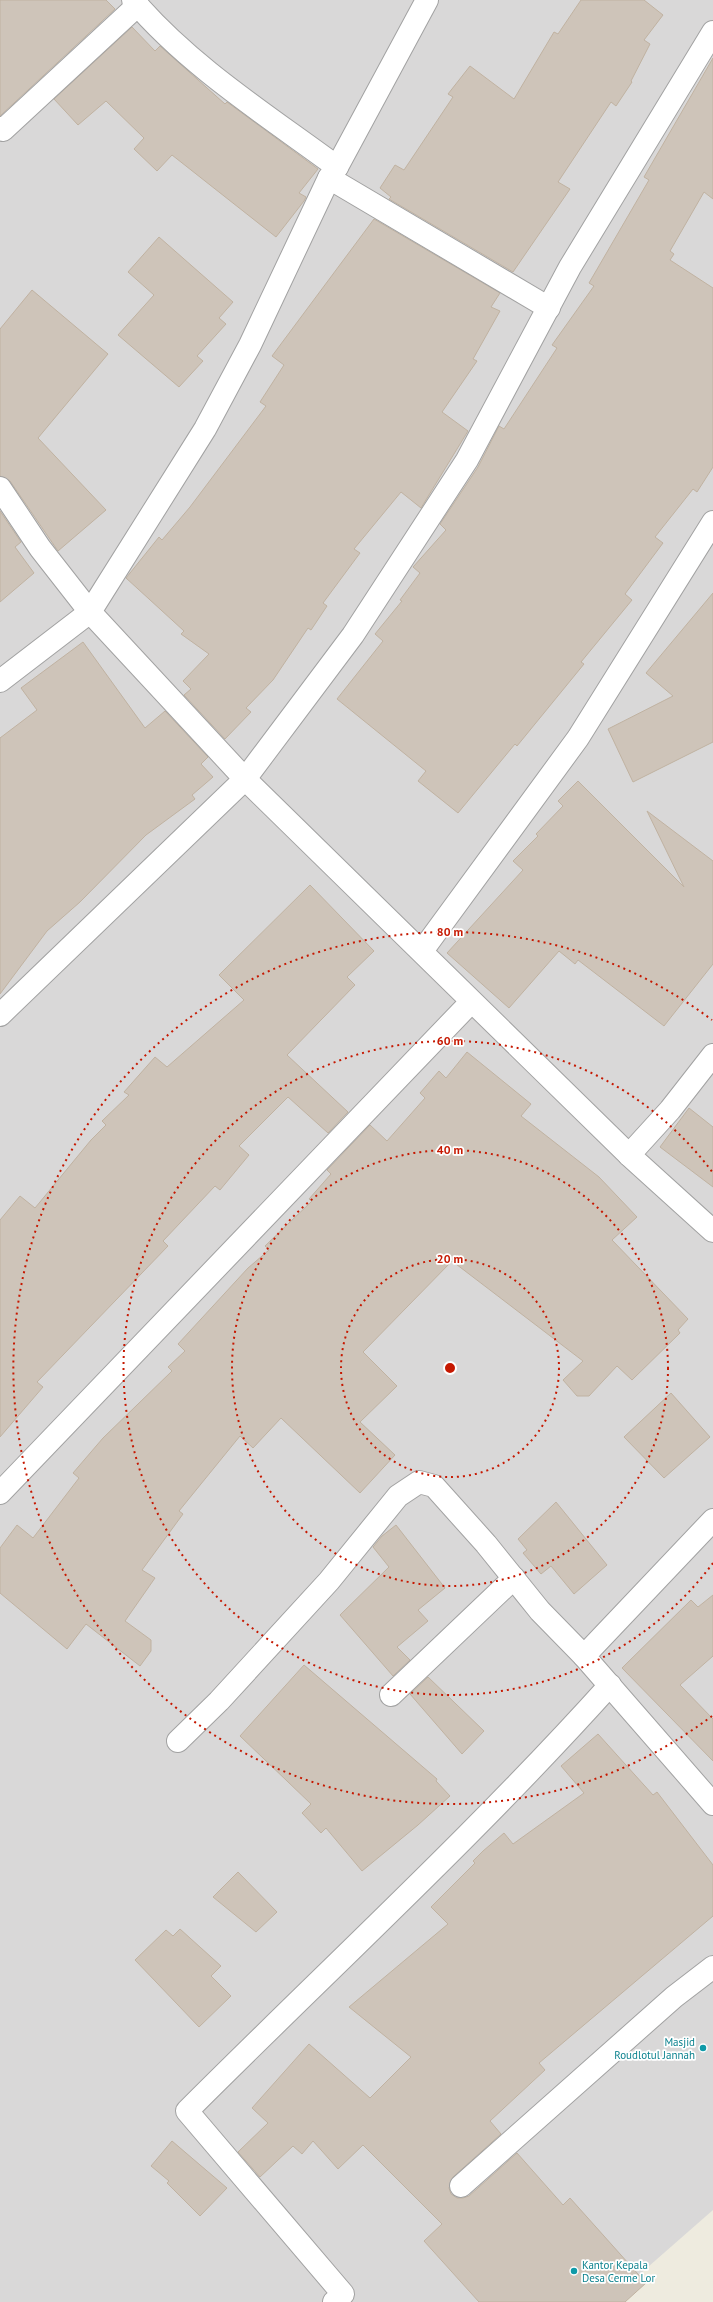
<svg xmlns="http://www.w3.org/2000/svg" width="713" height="2302" viewBox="0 0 713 2302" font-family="'PT Sans',sans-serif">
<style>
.residential{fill:#d9d8d8}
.building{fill:#cec4b9;stroke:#c0b2a1}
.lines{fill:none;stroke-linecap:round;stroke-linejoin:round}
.minor-casing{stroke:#a2a2a2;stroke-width:24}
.minor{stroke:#fff;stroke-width:22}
.ring{fill:none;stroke:#c61800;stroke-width:2;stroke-dasharray:2 4}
.culture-dot{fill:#0f9aa8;stroke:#fff;stroke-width:1.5}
.labels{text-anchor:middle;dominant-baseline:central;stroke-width:3.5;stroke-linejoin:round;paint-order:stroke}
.culture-label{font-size:11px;fill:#0d838f;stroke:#fff;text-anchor:end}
.centre{fill:#c61800;stroke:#fff;stroke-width:2}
.ring-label{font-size:12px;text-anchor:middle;font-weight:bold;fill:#c61800;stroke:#fff;stroke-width:3.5;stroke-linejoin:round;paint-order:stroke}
</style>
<rect width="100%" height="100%" fill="#eeebdf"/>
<path class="residential" d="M0 0H713V2210L608 2302H0Z"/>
<g class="building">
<path d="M0 0H106L115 9 0 116Z"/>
<path d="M581 0H644L663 15 644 40 650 44 631 81 632 82 616 106 611 102 558 182 570 189 513 272 389 199 391 197 380 188 395 165 404 170 453 97 448 94 470 66 514 99 554 32 558 34Z"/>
<path d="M132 27 155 51 160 46 225 104 227 102 318 169 299 193 306 197 304 201 276 237 172 155 157 171 134 149 144 138 106 101 78 125 54 99Z"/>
<path d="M713 58V199L704 192 670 251 674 254 670 260 713 288V467L697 492 693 489 655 537 663 543 625 594 632 600 581 662 584 664 517 746 515 744 458 813 418 781 426 771 337 699 383 641 375 634 402 601 400 600 420 573 413 567 446 530 440 524 478 467 499 426 504 429 557 348 552 345 594 286 589 283 649 180 644 177Z"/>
<path d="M374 219 500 293 491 307 500 311 473 359 477 361 442 412 468 431 421 508 401 492 354 549 360 553 323 603 327 606 311 630 308 628 273 680 246 708 251 712 225 739 184 695 191 689 183 681 209 654 181 634 184 631 126 578 159 537 162 540 190 507 266 406 260 402 284 365 272 356Z"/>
<path d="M159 237 233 302 219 318 226 324 197 356 203 361 179 387 118 335 154 295 128 272Z"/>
<path d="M32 290 108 354 38 438 106 510 58 551 10 481 0 476V329Z"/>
<path d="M0 511 21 542 15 547 34 573 0 602Z"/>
<path d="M713 593V742L633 782 608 729 673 696 646 673Z"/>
<path d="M83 642 145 728 165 711 208 757 201 764 213 777 192 795 195 799 146 835 80 902 47 931 0 994V738L37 710 21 688Z"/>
<path d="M578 781 684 887 647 811 713 861V964L664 1026 578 960 575 964 559 951 509 1008 447 953 523 870 513 861 538 836 536 834 563 806 558 801Z"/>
<path d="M310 885 374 951 347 977 355 985 287 1055 348 1112 328 1133 288 1097 239 1146 249 1155 220 1190 215 1186 163 1241 168 1246 37 1382 43 1387 0 1437V1220L20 1196 35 1208 91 1140 106 1125 102 1121 129 1095 124 1092 155 1057 167 1067 244 1000 219 975Z"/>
<path d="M467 1052 531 1104 521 1116 599 1177 637 1217 612 1240 688 1319 678 1330 680 1333 632 1380 617 1366 589 1396H577L563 1380 583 1361 452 1261 363 1352 397 1386 360 1422 395 1455 360 1493 281 1418 253 1448 240 1436 179 1511 183 1514 142 1570 155 1578 125 1621 151 1640V1651L140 1666 86 1624 67 1649 0 1593V1548L17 1525 33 1538 79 1478 73 1473 103 1438 172 1371 168 1367 185 1351 178 1344 248 1268 269 1250 265 1246 312 1201 309 1199 331 1174 327 1170 370 1125 387 1141 425 1098 420 1093 439 1071 446 1078Z"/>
<path d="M689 1108 713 1127V1187L660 1147Z"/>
<path d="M671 1393 710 1437 664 1478 624 1437Z"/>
<path d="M556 1502 607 1565 574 1594 551 1566 541 1574 523 1553 527 1550 518 1539Z"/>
<path d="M396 1525 445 1588 418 1610 428 1621 397 1647 410 1660 393 1676 340 1615 389 1567 373 1547 382 1536Z"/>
<path d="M713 1595V1656L680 1685 713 1719V1761L622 1668 691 1600 698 1607Z"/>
<path d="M304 1665 437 1779 436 1781 450 1796 418 1825 362 1871 326 1828 321 1833 302 1813 311 1804 240 1736Z"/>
<path d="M428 1677 484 1731 462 1754 410 1694Z"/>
<path d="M598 1734 653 1795 657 1792 713 1865V1916L539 2063 545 2070 490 2121 501 2134 453 2177 449 2188 451 2194 457 2198H463L469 2196 517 2153 563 2205 570 2198 646 2283 625 2302H479L424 2241 442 2224 363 2145 338 2169 313 2141 302 2154 293 2146 260 2177 238 2152 268 2123 252 2108 309 2044 370 2098 411 2057 349 2007 448 1924 431 1907 475 1863 473 1861 483 1851 504 1833 513 1844 584 1793 561 1766Z"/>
<path d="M238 1872 277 1912 256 1932 213 1897Z"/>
<path d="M180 1929 221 1966 211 1976 231 1996 199 2027 135 1960 166 1930 173 1936Z"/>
<path d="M172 2141 227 2188 200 2216 167 2183 169 2181 151 2166Z"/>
</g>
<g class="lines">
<g class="minor-casing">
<g id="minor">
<path d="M133 0C189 66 268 116 337 167L427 0"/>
<path d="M0 128 3 130 138 5"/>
<path d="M329 178 549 308"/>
<path d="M0 488 40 548 90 612 245 779 629 1155 713 1231"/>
<path d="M0 681 90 612 205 429 250 345 329 178 337 167"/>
<path d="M422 951 578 738 713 522"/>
<path d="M0 1015 245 779 353 635 467 460 570 267 713 32"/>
<path d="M629 1155 670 1110 713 1055"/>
<path d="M0 1493 471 1002"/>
<path d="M713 1520 584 1656 713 1804"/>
<path d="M391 1695 514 1578"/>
<path d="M178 1741 219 1701 329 1581 398 1496 419 1482 434 1486 486 1544 540 1611 584 1656"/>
<path d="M461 2186 674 1997 713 1967"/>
<path d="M334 2302 343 2294 187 2111C329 1969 476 1834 610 1685"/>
</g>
</g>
<use href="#minor" class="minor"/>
</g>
<g class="ring">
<circle cx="450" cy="1368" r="109"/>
<circle cx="450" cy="1368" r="218"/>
<path d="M713 1563A327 327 0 1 1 713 1173"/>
<path d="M712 1716A436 436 0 1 1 712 1020"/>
</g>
<g class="culture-dot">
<circle cx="703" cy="2048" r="4"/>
<circle cx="574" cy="2271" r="4"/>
</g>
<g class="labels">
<g class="culture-label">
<text x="695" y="2042">Masjid<tspan x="695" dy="13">Roudlotul Jannah</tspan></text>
<text x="582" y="2265" text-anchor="start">Kantor Kepala<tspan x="582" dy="13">Desa Cerme Lor</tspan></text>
</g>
</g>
<circle cx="450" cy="1368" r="6" class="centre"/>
<g class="ring-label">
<text x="450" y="936">80 m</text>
<text x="450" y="1045">60 m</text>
<text x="450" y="1154">40 m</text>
<text x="450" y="1263">20 m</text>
</g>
</svg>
